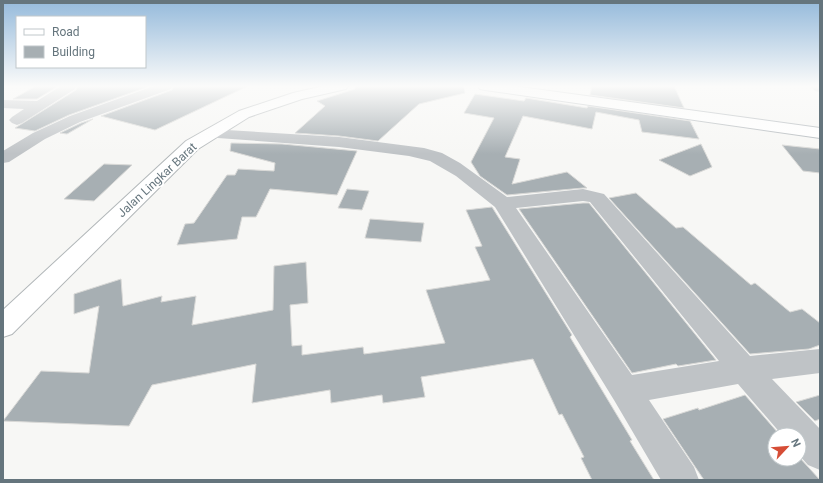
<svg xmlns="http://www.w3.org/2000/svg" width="823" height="483" viewBox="0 0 823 483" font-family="Roboto,sans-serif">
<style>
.building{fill:#a7afb3;stroke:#d9d9d7}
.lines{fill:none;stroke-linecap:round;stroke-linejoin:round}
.secondary-casing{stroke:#b1b7bb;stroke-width:2}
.trunk-casing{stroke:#b2b7b9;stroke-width:2}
.minor{fill:#bfc3c6;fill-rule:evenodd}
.secondary{fill:#fff;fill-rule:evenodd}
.trunk{fill:#fff;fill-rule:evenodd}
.labels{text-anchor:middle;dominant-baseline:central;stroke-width:4;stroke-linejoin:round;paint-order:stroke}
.street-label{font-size:12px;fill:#65757d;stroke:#fff}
</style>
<rect width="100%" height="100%" fill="#f7f7f5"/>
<g class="building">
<path d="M36 86H58L37 99H13Z"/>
<path d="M78 86H150L69 115 35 131 15 128 76 90Z"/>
<path d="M174 86H248L155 130 101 116 172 90Z"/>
<path d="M355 86H464L465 93 419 104 378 141 339 136 295 133 325 106 317 101 355 89Z"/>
<path d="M592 86H674L684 108 590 95Z"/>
<path d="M475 94 524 101 526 98 587 108 588 106 690 121 699 139 642 132 639 120 596 112 592 129 523 116 505 157 520 159 512 184 567 172 587 188H583L507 195 480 176 471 162 494 118 464 113Z"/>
<path d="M93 119 67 134 60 133 81 123Z"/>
<path d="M231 143 282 144 357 151 337 195 270 189 256 217H242L237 239 177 245 185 224 194 223 227 175H235L238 169 274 171 275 163 230 151Z"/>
<path d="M701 144 712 167 690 176 659 160Z"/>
<path d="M782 145 820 149V173L803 171Z"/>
<path d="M104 164 132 165 94 201 64 199Z"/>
<path d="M347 189 369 191 362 210 338 208Z"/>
<path d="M636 193 676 228 683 227 751 285 755 283 790 312 802 309 820 323V345L809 349 750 354 609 198Z"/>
<path d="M583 203H589L716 360 678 366 676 364 632 373 519 209Z"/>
<path d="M492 207 572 335 570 337 632 440 630 441 654 480H592L581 458 584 457 562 414 559 415 533 359 421 377 425 397 383 403 382 395 331 403 330 390 252 403 256 364 152 385 129 426 3 421 41 371 89 373 99 306 74 314V294L121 279 123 306 162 296 161 302 196 296 192 325 273 310 274 266 306 262 308 303 290 305 292 346 302 345V355L363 347 364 354 445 343 426 290 490 280 475 247 482 246 466 210Z"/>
<path d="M370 219 424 223 421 242 365 238Z"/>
<path d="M745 395 779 434 775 435V459H799V457L820 480H704L663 419 698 408 699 410Z"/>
<path d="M820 395V419L815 421 796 402Z"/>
</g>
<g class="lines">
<g class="secondary-casing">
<path id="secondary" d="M478 86H513L820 128V138L485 90 480 89Z"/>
</g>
<g class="trunk-casing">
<path id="trunk" d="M324 86H348L346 89 302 99 249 117 198 149 12 334 3 337V310L186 141 239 111 293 93Z"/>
</g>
<g class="minor">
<path d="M61 86H77L75 89 22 123 17 125 12 123 9 120 12 117 24 109 3 108V100L37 101Z"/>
<path d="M154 86H173L171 89 80 122 45 139 9 162 3 163V151L33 133 70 116Z"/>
<path d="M810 86H820V92L815 91Z"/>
<path d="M210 129 339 137 424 148 442 153 460 163 507 197 583 189 604 194 750 356 820 349V373L772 379 820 429V470L808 465 799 455V435H782L738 384 649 400 694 467 699 480H661L614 400 495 207 456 176 430 161 409 156 339 147 204 137 202 134 204 131ZM583 201 590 202 719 361 632 375 516 208Z"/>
</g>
<use href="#secondary" class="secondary"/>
<use href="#trunk" class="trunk"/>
</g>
<linearGradient id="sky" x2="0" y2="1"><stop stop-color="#95badb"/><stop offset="0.56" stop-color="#fbfbfa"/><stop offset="1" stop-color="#fbfbfa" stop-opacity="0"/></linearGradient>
<rect width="823" height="154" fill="url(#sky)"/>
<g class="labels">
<g class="street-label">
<text transform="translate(157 180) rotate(-43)">Jalan Lingkar Barat</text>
</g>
</g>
<rect width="823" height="483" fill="none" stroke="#65757d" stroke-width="8"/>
<rect x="16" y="16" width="130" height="52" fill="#ffffff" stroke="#c1c8cb"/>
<rect x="24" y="29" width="20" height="6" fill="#ffffff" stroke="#c1c8cb"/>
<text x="52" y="36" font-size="12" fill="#65757d">Road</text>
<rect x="24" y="46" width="20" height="12" fill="#a7afb3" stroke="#c1c8cb"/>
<text x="52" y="56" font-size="12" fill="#65757d">Building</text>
<g transform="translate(787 447) rotate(64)"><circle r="19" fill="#ffffff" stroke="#c1c8cb"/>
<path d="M0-3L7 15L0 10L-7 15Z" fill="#d64d36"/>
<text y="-6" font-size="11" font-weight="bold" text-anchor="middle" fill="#65757d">N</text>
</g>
</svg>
